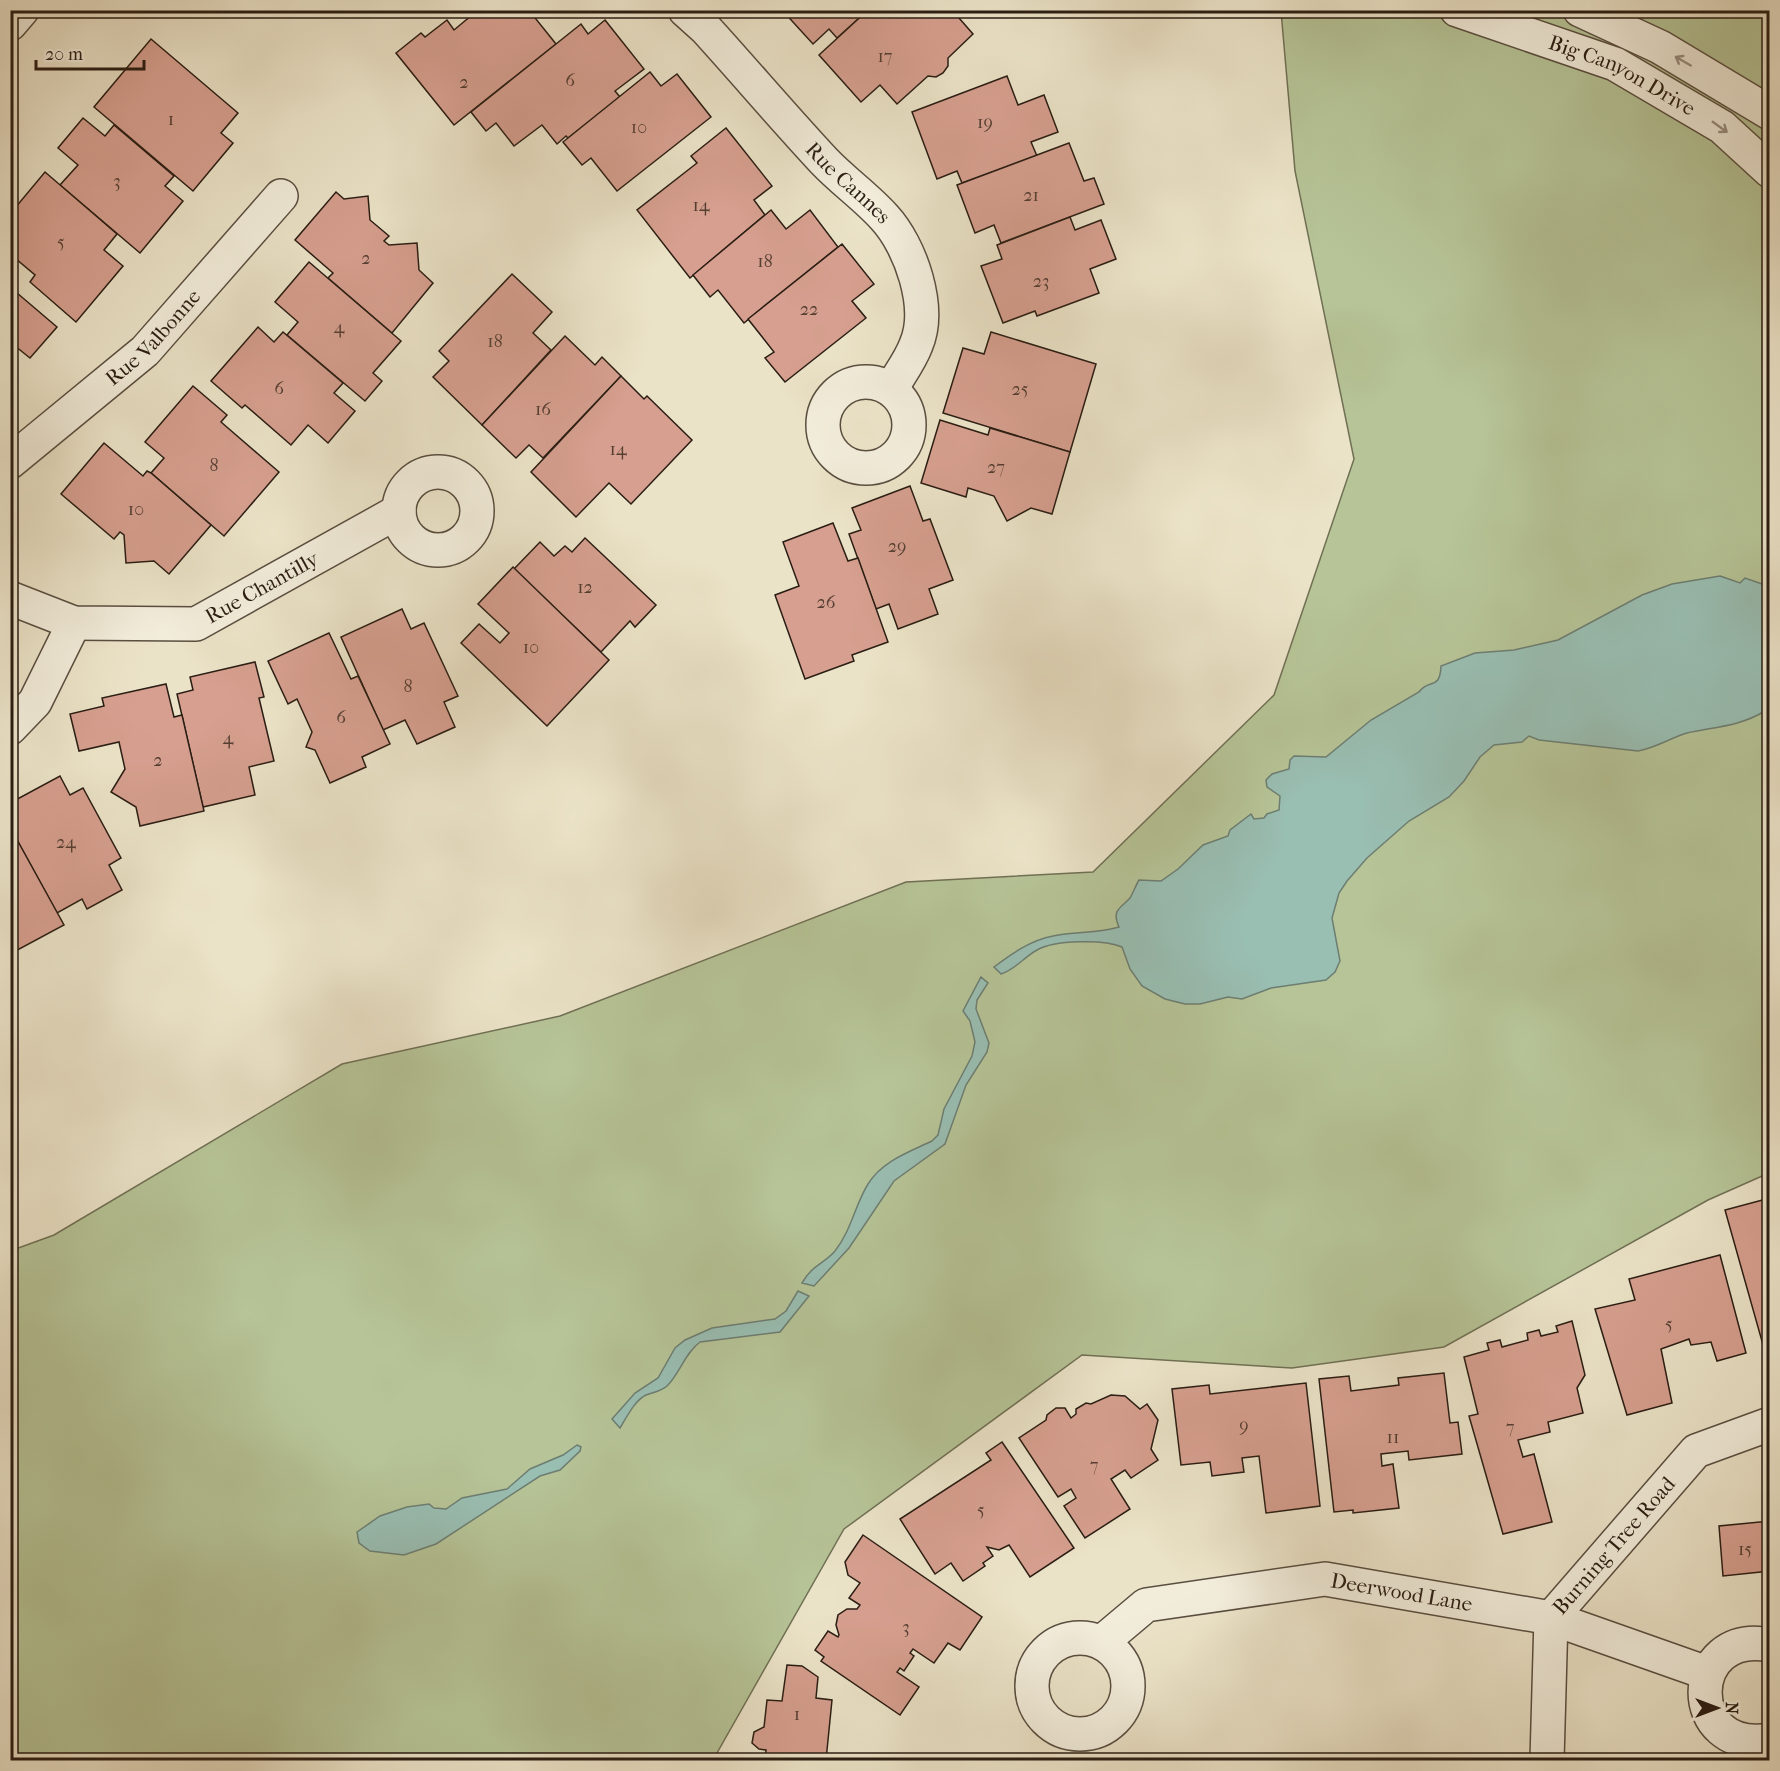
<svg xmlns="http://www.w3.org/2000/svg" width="1780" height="1771" viewBox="0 0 1780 1771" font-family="'IM FELL French Canon',serif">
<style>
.green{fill:#b6c497;stroke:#707055;stroke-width:1.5}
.water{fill:#99beb2;stroke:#6d7e72;stroke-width:1.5}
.building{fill:#d69f8f;stroke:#2a1d13;stroke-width:1.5}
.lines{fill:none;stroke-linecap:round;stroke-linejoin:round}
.minor-casing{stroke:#5a4e40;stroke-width:36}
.tertiary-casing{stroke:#5a4e40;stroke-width:36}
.minor{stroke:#f2eddb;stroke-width:33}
.tertiary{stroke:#f2eddb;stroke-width:33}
.oneway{stroke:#988f81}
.labels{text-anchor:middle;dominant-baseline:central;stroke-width:5;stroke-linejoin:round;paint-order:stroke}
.number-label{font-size:18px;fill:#553e32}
.street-label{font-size:21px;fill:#2a1d13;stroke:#f2eddb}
</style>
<rect width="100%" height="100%" fill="#ebe3c8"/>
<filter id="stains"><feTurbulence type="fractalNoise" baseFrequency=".00333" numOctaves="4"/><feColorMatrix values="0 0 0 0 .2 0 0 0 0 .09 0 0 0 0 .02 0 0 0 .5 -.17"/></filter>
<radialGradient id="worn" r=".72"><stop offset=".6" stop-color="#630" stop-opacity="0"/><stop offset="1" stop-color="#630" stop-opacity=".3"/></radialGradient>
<path class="green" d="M1281 11H1769V1173L1708 1200 1444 1347 1292 1368 1082 1355 844 1529 713 1760H11L10 1251 54 1235 342 1064 560 1016 906 882 1093 872 1274 695 1354 459 1295 171Z"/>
<g class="water">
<path d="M1720 576 1740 583 1745 578 1768 586 1770 707 1765 711C1741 726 1714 727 1687 733 1670 738 1656 748 1638 751L1539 740 1529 736 1522 742 1494 745 1480 757 1464 781 1449 797 1409 821 1367 858 1347 881 1339 893 1332 918 1340 961 1335 972 1326 980 1271 988 1242 999 1228 997 1200 1004H1185L1165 999 1142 986 1130 969 1122 947C1104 939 1054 940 1037 950 1024 957 1016 969 1001 974L994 967C1011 954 1031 940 1053 936 1075 931 1097 934 1119 927 1111 910 1121 908 1130 898 1133 893 1136 885 1139 880L1161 881 1178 869 1203 845 1228 836 1230 830 1251 814 1254 819 1264 818 1267 814 1279 810 1280 796 1267 787 1266 780 1272 774 1289 769 1290 760 1294 756 1326 757 1371 720 1419 692C1429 678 1440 691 1441 666L1475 653 1514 650 1558 640 1642 595 1672 584Z"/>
<path d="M981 977 988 983 977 1000 976 1009 989 1043 987 1052 966 1085 945 1144 894 1181 849 1248 814 1286 802 1283C813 1264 824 1264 835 1251 851 1231 855 1205 868 1184 882 1161 909 1152 932 1141L938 1135 944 1109 972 1056 975 1042 970 1021 963 1011Z"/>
<path d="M798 1291 809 1296 780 1332 700 1342C685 1353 680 1373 667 1386 660 1392 653 1392 646 1395 634 1401 627 1417 620 1428L612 1419 635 1393 658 1378 675 1348 685 1340 712 1328 775 1319 786 1311Z"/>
<path d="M577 1445 581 1447 580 1451 560 1470 540 1476 436 1544 404 1555 370 1551 359 1543 357 1532 380 1516 407 1507 429 1504 434 1508 446 1509 462 1498 507 1489 530 1469 563 1455Z"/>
</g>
<g class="building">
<path d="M478 10H487L489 13 493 10H524L529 17 532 14 556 44 454 125 396 53 421 33 425 37 447 20 454 30Z"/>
<path d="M782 10H868L837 38 829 29 813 44Z"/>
<path d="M868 10H952L973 34 948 58V66L943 73 936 77 928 76 897 104 880 85 861 102 819 55Z"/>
<path d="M605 20 644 69 615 91 620 97 568 138 566 136 557 144 542 125 514 146 496 123 486 131 471 112 581 24 588 34Z"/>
<path d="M151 39 238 113 221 133 233 143 193 191 94 107Z"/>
<path d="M650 72 661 86 677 74 711 117 617 191 591 158 582 165 563 142Z"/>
<path d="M1007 76 1018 105 1044 95 1058 132 1031 142 1037 156 962 183 957 171 937 179 912 112Z"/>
<path d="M83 118 105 136 114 125 174 176 165 186 183 201 140 253 60 185 78 165 58 148Z"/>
<path d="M726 128 772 186 754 200 765 215 690 278 637 210 697 163 691 156Z"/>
<path d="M1069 143 1084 181 1094 178 1104 204 1001 243 994 225 975 233 957 185Z"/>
<path d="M45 172 117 234 104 250 123 266 76 322 30 282 35 275 10 254V214Z"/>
<path d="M336 192 344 199 368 196 370 220 389 236 384 241 389 245 417 243 419 270 433 283 392 333 328 278 333 273 295 240Z"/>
<path d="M771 210 786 229 810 210 838 247 744 323 718 290 710 297 693 275Z"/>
<path d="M1070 217 1075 230 1101 220 1116 259 1090 269 1099 293 1037 316 1035 311 1003 323 981 266 1002 259 997 245Z"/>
<path d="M842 244 874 284 852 301 866 318 785 382 765 358 774 352 748 319Z"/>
<path d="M309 262 401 341 373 373 382 381 365 401 287 335 298 322 275 302Z"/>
<path d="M512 274 552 312 533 333 551 350 482 425 433 377 449 361 439 351Z"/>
<path d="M10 287 57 327 30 358 10 342Z"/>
<path d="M258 327 274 342 283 332 343 383 334 393 355 411 328 443 308 425 291 445 245 405 242 408 211 381Z"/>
<path d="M991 332 1096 364 1070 452 943 413 963 348 984 354Z"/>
<path d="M565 336 595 365 602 357 621 376 543 458 529 445 516 458 482 425Z"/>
<path d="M621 376 644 399 647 396 692 440 631 504 609 483 576 517 531 472Z"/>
<path d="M193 386 227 415 221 422 279 472 224 536 151 473 164 458 145 442Z"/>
<path d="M940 420 988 435 990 428 1070 452 1052 514 1031 508 1007 521 994 496 968 488 966 497 921 483Z"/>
<path d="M104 443 143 476 147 471 151 473 211 525 169 574 154 561 126 563 124 535 120 532 114 539 61 494Z"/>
<path d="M910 486 923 521 930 519 953 580 929 589 938 614 898 629 889 604 876 609 849 534 861 530 852 508Z"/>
<path d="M833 523 848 561 858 558 888 642 852 655 854 661 805 679 775 595 799 586 783 542Z"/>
<path d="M585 538 656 605 635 627 630 621 601 652 514 569 540 542 554 556 565 546 572 552Z"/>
<path d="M513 567 609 660 547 726 461 643 479 624 500 643 509 633 478 604Z"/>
<path d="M402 609 411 629 424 623 458 696 444 702 455 727 417 744 405 720 383 730 341 637Z"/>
<path d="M329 633 351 679 358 676 390 744 362 757 366 767 330 783 315 750 306 747 312 732 297 699 288 704 268 661Z"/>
<path d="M255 662 264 697 259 698 274 761 249 767 255 795 203 807 177 694 193 690 190 677Z"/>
<path d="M166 684 174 717 182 715 204 811 140 826 136 807 111 792 125 769 119 742 79 751 70 714 104 706 102 698Z"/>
<path d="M60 776 70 795 83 788 121 858 109 865 122 890 87 909 82 899 57 913 10 827V803Z"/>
<path d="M10 827 64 925 10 954Z"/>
<path d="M1770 1198V1351L1765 1352 1725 1210Z"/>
<path d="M1720 1255 1746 1353 1717 1361 1711 1342 1691 1345 1689 1339 1661 1349 1672 1403 1627 1415 1595 1309 1635 1300 1629 1279Z"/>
<path d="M1572 1321 1585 1375 1577 1388 1583 1413 1548 1422 1550 1432 1518 1440 1523 1457 1534 1454 1552 1522 1503 1534 1469 1416 1478 1414 1464 1357 1489 1350 1487 1343 1500 1340 1502 1347 1528 1340 1527 1333 1539 1330 1541 1336 1558 1332 1556 1326Z"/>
<path d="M1444 1373 1450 1423 1458 1422 1462 1454 1409 1460 1408 1451 1381 1454 1382 1466 1393 1464 1399 1508 1353 1513V1510L1334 1512 1319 1379 1349 1376 1351 1391 1399 1385 1398 1378Z"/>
<path d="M1306 1383 1320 1506 1266 1513 1259 1456 1242 1458 1244 1472 1212 1476 1210 1462 1181 1465 1172 1389 1209 1385 1210 1394Z"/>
<path d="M1111 1395 1125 1396 1140 1409 1147 1404 1158 1420 1151 1449 1158 1460 1131 1478 1125 1470 1111 1479 1130 1509 1085 1538 1064 1506 1076 1498 1071 1489 1058 1497 1019 1438 1046 1420 1047 1415 1056 1408H1065L1071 1418 1076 1414V1409L1086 1403 1091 1404Z"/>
<path d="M1002 1442 1074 1548 1030 1577 1009 1545 999 1550 987 1547 993 1556 983 1563 985 1566 963 1581 951 1563 935 1574 900 1519 991 1460 986 1453Z"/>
<path d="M1770 1521V1571L1723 1576 1719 1526Z"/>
<path d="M863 1535 982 1617 960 1650 948 1643 934 1663 913 1649 910 1653 914 1656 904 1671 900 1668 897 1672 919 1687 900 1715 821 1661 824 1657 815 1650 828 1631 838 1637 839 1635 836 1625 838 1615 847 1609H857L860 1605 849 1598 860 1583 848 1575 845 1562Z"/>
<path d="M787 1665 802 1666 818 1677 816 1698 832 1700 826 1760H765L766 1750 759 1749 752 1743 754 1732 764 1727 767 1700 782 1701Z"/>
</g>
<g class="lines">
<g class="minor-casing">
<g id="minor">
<path id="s1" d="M685 10 705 28C745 72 783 117 824 161 843 181 866 197 884 217 911 246 932 308 916 345 910 361 899 375 891 389"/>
<circle cx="866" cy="425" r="43"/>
<path id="s2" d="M10 462 145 351 281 196"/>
<circle cx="438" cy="511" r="39"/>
<path id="s3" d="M10 598 74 623 196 624 399 511"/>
<path d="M10 728 35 702 74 623"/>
<circle cx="1080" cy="1686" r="48"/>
<path id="s4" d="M1102 1642 1146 1605 1325 1579 1551 1618 1707 1673"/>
<path d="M1770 1645C1685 1628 1682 1755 1770 1740"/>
<path id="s5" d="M1547 1760 1551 1618 1696 1451 1770 1424"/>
</g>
</g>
<g class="tertiary-casing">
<g id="tertiary">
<path id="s6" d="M1457 10 1615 64 1722 127 1770 171"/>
<path d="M1580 10 1660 47 1770 113"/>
<path d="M10 24 22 10"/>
</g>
</g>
<use href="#minor" class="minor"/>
<use href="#tertiary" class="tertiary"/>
</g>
<defs><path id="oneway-shaft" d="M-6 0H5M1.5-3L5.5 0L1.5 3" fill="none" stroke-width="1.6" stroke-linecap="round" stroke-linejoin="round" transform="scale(1.5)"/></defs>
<g class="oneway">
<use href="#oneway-shaft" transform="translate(1683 61) rotate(-150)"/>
<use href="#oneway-shaft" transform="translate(1720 127) rotate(36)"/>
</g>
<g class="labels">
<g class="number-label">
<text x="885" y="56">17</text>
<text x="570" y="80">6</text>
<text x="464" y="82">2</text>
<text x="171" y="119">1</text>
<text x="985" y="122">19</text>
<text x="639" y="127">10</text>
<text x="117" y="181">3</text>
<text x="1031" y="195">21</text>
<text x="701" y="205">14</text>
<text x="61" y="242">5</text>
<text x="366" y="258">2</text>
<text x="765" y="261">18</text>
<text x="1041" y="281">23</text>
<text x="809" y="309">22</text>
<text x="339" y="327">4</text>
<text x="495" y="341">18</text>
<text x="279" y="388">6</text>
<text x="1020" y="389">25</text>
<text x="543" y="409">16</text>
<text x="618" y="449">14</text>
<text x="214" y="465">8</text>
<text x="996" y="467">27</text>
<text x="136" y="509">10</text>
<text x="897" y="546">29</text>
<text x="585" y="587">12</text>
<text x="826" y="602">26</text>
<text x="531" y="647">10</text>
<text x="408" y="686">8</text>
<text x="341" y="717">6</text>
<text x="228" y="738">4</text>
<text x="158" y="760">2</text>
<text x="66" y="842">24</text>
<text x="1669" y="1324">5</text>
<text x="1244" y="1425">9</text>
<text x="1510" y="1427">7</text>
<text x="1393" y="1437">11</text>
<text x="1094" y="1465">7</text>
<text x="981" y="1510">5</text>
<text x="1745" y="1549">15</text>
<text x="906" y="1627">3</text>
<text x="797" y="1714">1</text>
</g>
<g class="street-label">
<text stroke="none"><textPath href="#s6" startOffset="178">Big Canyon Drive</textPath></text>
<text stroke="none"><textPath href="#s1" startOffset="238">Rue Cannes</textPath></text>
<text stroke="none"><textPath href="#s2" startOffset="190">Rue Valbonne</textPath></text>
<text stroke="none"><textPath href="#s3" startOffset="266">Rue Chantilly</textPath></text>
<text stroke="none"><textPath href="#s5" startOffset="238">Burning Tree Road</textPath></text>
<text stroke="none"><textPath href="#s4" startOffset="316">Deerwood Lane</textPath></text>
</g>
</g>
<rect width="1780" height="1771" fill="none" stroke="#ebe3c8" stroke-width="36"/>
<rect x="12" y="12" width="1756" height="1747" fill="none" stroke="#2a1d13" stroke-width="3"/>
<rect x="18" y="18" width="1744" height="1735" fill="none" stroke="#2a1d13" stroke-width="1.5"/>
<g transform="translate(1717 1708) rotate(90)" stroke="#f2eddb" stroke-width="4.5" paint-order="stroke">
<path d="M0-4.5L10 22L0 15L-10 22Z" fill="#2a1d13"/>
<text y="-9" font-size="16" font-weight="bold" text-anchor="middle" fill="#2a1d13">N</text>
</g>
<path d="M36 60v9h108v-9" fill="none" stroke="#2a1d13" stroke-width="3"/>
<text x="45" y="60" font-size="18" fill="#2a1d13" stroke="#f2eddb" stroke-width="4.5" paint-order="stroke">20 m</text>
<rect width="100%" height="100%" filter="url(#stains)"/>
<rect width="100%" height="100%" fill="url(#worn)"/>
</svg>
